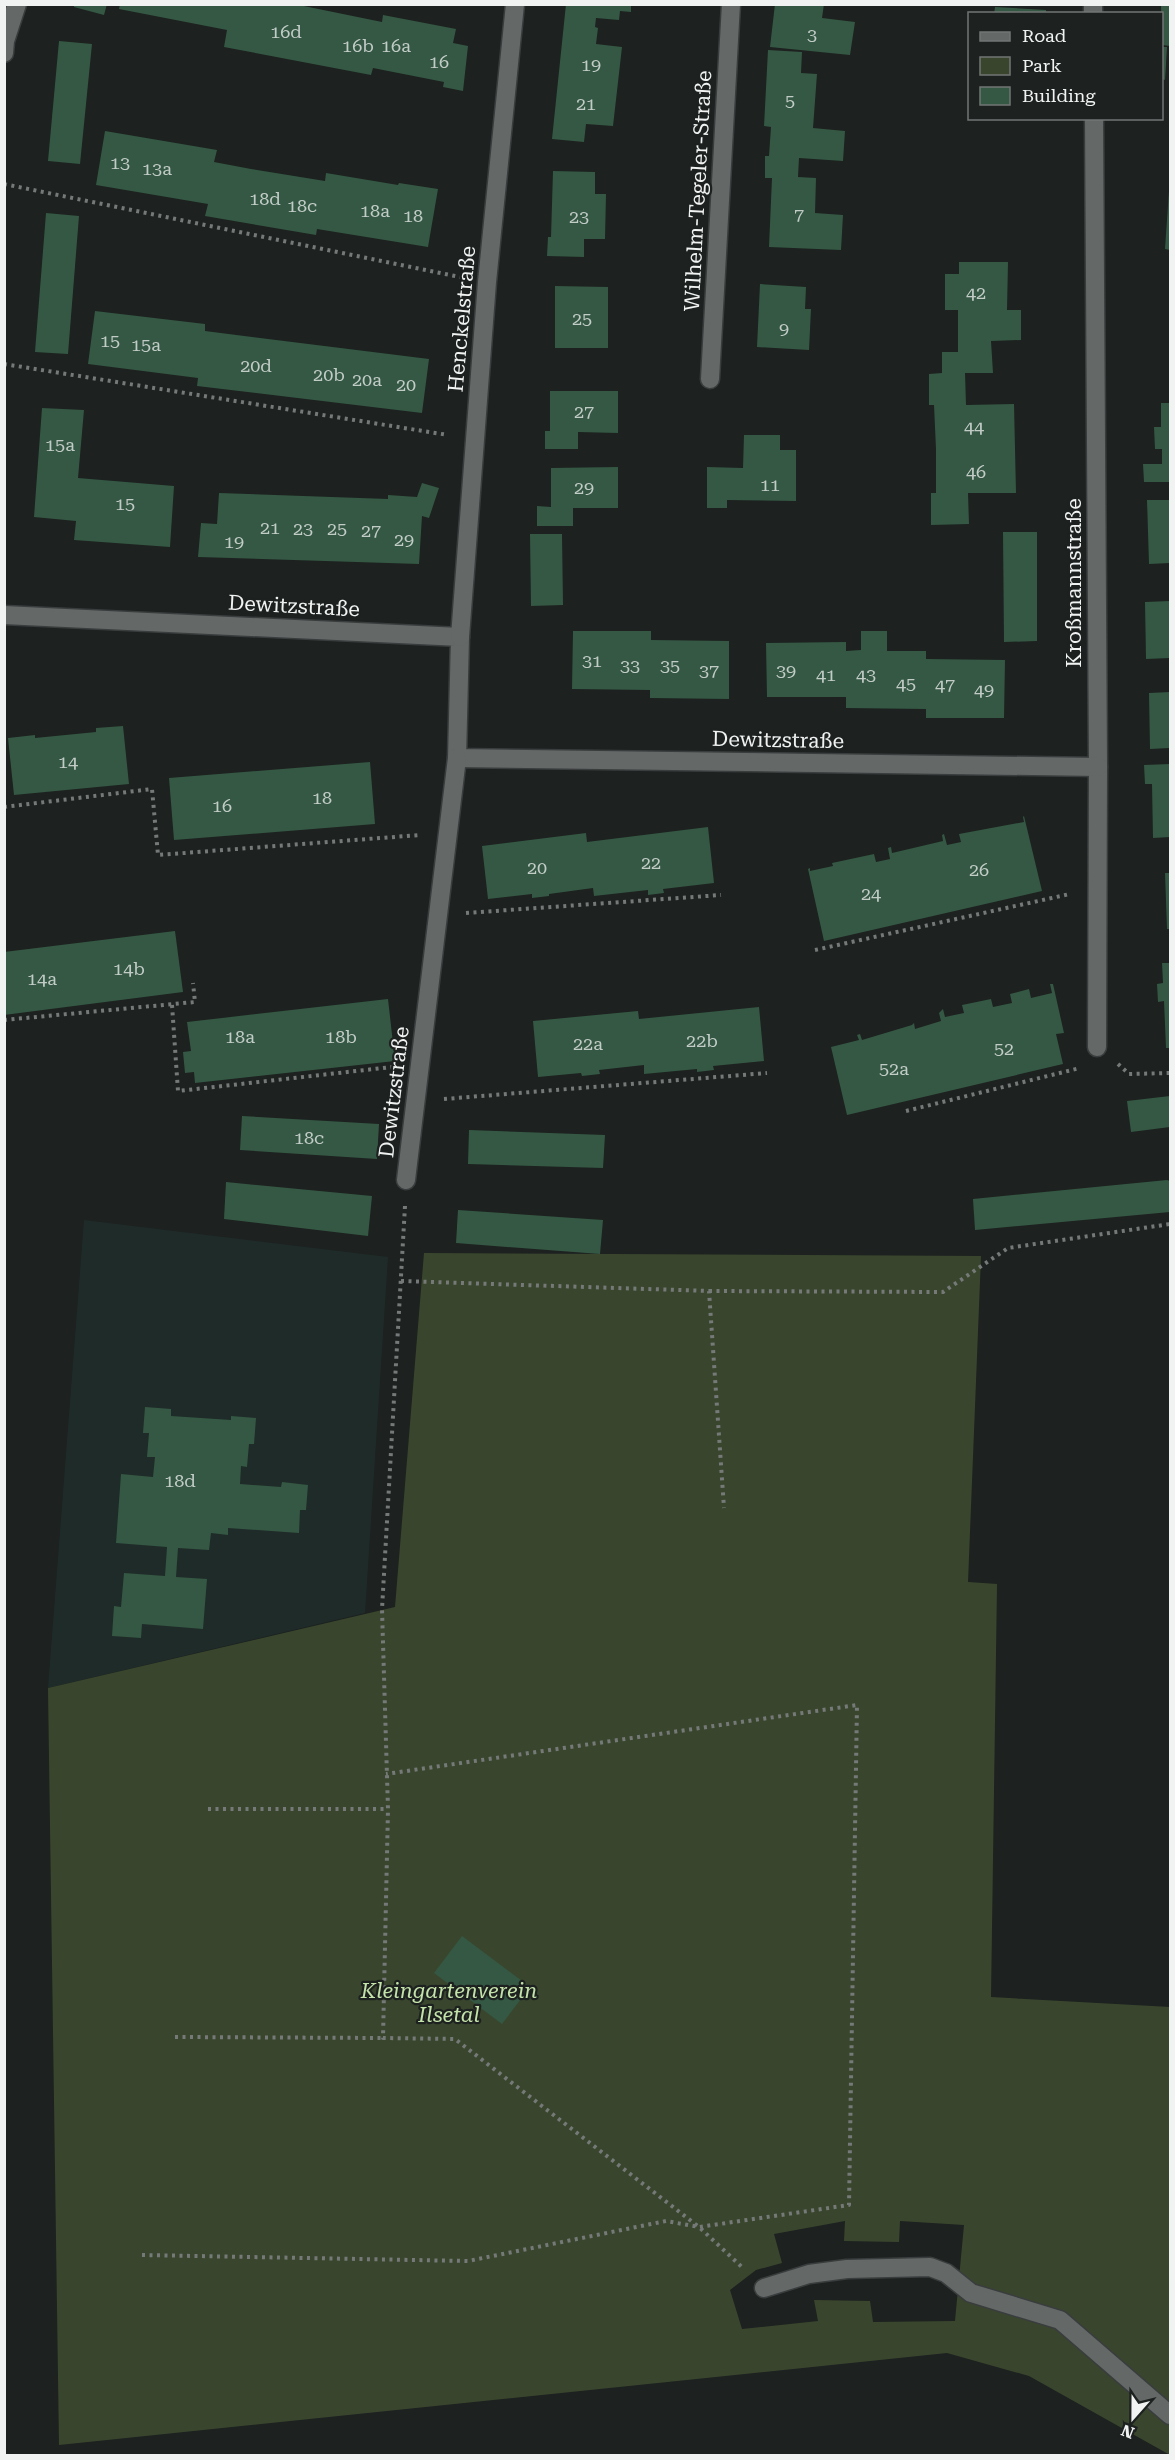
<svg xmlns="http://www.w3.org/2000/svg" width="1175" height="2460" viewBox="0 0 1175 2460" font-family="'Roboto Serif',serif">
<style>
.built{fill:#1f2b29}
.green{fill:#39462d;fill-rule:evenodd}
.building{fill:#345843}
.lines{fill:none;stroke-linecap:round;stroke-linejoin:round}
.minor-casing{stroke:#3a3d3d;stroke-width:21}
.path{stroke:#757978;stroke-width:4;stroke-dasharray:3 4.5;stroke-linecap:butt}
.minor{stroke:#646867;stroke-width:18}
.labels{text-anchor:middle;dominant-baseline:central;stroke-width:4.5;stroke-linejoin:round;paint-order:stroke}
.number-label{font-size:18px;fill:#c2ccc7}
.street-label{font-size:21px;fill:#f1f3f3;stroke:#1d2120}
.park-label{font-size:21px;font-style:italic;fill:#c4e3a9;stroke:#1d2120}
</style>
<rect width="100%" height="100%" fill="#1d2120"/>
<path class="built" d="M84 1220 388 1257 365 1613 48 1688Z"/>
<path class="green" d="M424 1253 981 1256 968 1582 997 1584 991 1997 1170 2007V2455L1029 2376 947 2353 59 2445 48 1688 395 1607ZM845 2221 844 2241 899 2242 900 2221 964 2225 955 2321 873 2322 870 2301 814 2300 818 2321 742 2329 730 2290 756 2270 782 2263 774 2234Z"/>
<g class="building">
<path d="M74 4H107L104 15 74 7Z"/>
<path d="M120 4H294L382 22 383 15 456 29 453 43 468 46 463 91 443 87 444 82 373 68 371 75 224 47 227 30 119 9Z"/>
<path d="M566 4H631V12L620 11 619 20 596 18 595 27 598 28 596 44 622 47 613 126 586 124 584 142 552 139Z"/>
<path d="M775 4H824L822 18 855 22 850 55 770 47Z"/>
<path d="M1161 4H1170V46L1162 45Z"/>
<path d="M995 7 1046 10V14H994Z"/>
<path d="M59 41 92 44 80 164 48 161Z"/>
<path d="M1162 47H1167L1165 80 1162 79Z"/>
<path d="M768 50 802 52 801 73 817 74 813 128 845 131 843 161 799 158 798 177 816 178 815 213 843 215 841 250 769 247 772 178H765V156H769L771 127 764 126Z"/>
<path d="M105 131 217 150 214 162 251 169 325 181 326 173 398 185 399 183 438 189 428 247 317 229 316 235 205 216 208 204 96 185Z"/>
<path d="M553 171 595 172V194H606L605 239H584V257L547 256 548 237H551Z"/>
<path d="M1169 191H1170V250L1165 249Z"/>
<path d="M46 213 79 216 68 354 35 352Z"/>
<path d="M959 262H1008L1007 310H1021V340L991 341 993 373H965L966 405 1014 404 1016 493H968L969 524 931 525V493H936V449L934 405H929V374L942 373V352H958V310H945V274H959Z"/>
<path d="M760 284 806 287 805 309H811L809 350 757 347Z"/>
<path d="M555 286 608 287V348H555Z"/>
<path d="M95 311 205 324V331L429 359 422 413 197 386 198 378 88 364Z"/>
<path d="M550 391H618V433L578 432V449H545V431H550Z"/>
<path d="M1161 403H1170V482H1144L1143 464H1162V449H1155L1154 427H1161Z"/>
<path d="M42 408 84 410 78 478 174 486 170 547 74 540 76 521 34 517Z"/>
<path d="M744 435H780V450H796V501L727 500V508H707V467L743 468Z"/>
<path d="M618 467V508H573V526H537V506L551 507V468Z"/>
<path d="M422 483 439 488 429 518 422 516 419 564 198 557 201 523 217 524 219 493 388 499V495L417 497Z"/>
<path d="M1147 500H1170V563L1149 564Z"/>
<path d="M1003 532H1037V641L1004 642Z"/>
<path d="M530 534H562L563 605 531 606Z"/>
<path d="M1170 601V658L1146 659 1145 602Z"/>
<path d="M573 631H651V640L729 641V699L650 698V690L572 689Z"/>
<path d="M861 631H887V651H926V659L1005 660 1004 718H926V709L846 708V697H767L766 643 846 642V651L861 650Z"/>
<path d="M1170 692V748L1150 749 1149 693Z"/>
<path d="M123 726 129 784 14 795 8 738 35 735V738L96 732V728Z"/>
<path d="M370 762 375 824 174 840 169 778Z"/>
<path d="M1170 764V837L1153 838 1152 784H1145L1144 765Z"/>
<path d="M1024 816 1042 891 824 941 808 869 810 868V871L833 866 832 863 874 854 876 862 890 859 888 848 891 847 892 853 943 841 942 835 944 834 947 845 961 842 959 834 1024 822 1023 817Z"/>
<path d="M708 827 714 883 663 889 664 893 648 895V890L594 896 593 888 549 894V896L532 898V894L488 899 482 846 586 833 587 842Z"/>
<path d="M1165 873H1170V929H1167Z"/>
<path d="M175 931 183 992 4 1015V952Z"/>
<path d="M1162 963H1170V1048H1166L1164 1001 1158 1002 1157 984 1163 983Z"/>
<path d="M1050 984H1053L1064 1033 1056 1034 1063 1064 847 1115 831 1047 859 1040 857 1035 860 1034 862 1040 912 1025 914 1023 915 1029 941 1021 939 1013 943 1009 945 1017 964 1013 962 1005 991 999 993 1007 1012 1003 1010 994 1029 989 1031 998 1052 993Z"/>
<path d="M388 999 395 1061 195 1083 194 1072 185 1073 183 1052 191 1051 187 1022Z"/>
<path d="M759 1007 764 1061 713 1066 714 1070 697 1072V1069L644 1074V1065L599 1070 600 1074 582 1076 581 1073 538 1077 533 1021 638 1011 639 1019Z"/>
<path d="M1170 1096V1127L1131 1132 1127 1101Z"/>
<path d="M242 1116 379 1124 377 1159 240 1150Z"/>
<path d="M469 1130 605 1135 603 1168 468 1164Z"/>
<path d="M1167 1180 1170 1181V1212L975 1230 973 1199Z"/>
<path d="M226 1182 372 1196 368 1236 224 1219Z"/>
<path d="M458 1210 603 1220 600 1254 456 1243Z"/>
<path d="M145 1407 171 1409V1416L231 1420V1416L256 1418 254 1444H249L247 1467 241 1466 240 1484 281 1487 282 1482 308 1485 306 1510H300L299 1533 228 1528V1535L211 1533 209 1550 178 1548 176 1577 207 1579 203 1629 142 1624 141 1638 112 1636 114 1606 121 1607 124 1573 165 1576 167 1547 116 1543 121 1474 153 1477 155 1457H147L149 1433H143Z"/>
<path d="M462 1936 530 1987 502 2024 434 1973Z"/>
</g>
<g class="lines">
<g class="minor-casing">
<g id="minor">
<path d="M1093 4V14"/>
<path d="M4 53 5 41 17 4"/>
<path d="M1094 118 1098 767 1097 1047"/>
<path d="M710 379 731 4"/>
<path d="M4 615 460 637 457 758 1098 767"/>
<path d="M460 637 487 282 515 4"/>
<path d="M406 1180 457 758"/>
<path d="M764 2288 809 2274 847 2269 930 2267 946 2273 971 2293 1060 2320 1170 2415"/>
</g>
</g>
<g class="path">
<path d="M4 184 460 277"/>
<path d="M4 364 448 435"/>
<path d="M4 807 152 789 158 855 420 835"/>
<path d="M466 913 721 895"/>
<path d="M815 950 1070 894"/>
<path d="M172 1005 178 1091 392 1067"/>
<path d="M4 1020 195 1002 193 983"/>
<path d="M1118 1064 1129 1074 1170 1073"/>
<path d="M444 1099 767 1073"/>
<path d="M906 1111 1080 1068"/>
<path d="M405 1206 382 1609 388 1809 383 2038 455 2039 699 2227 744 2269"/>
<path d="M401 1281 709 1291 724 1508"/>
<path d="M709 1291 943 1292 1008 1248 1170 1224"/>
<path d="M208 1809H388"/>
<path d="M175 2037 383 2038"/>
<path d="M142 2255 468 2261 666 2221 699 2227 849 2205 857 1705 386 1774"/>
</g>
<use href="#minor" class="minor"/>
</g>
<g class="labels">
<g class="number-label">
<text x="286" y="31">16d</text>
<text x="812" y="34">3</text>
<text x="358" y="45">16b</text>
<text x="396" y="45">16a</text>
<text x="439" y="61">16</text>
<text x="591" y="64">19</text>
<text x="790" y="100">5</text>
<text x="586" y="103">21</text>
<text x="120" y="162">13</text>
<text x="157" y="168">13a</text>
<text x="265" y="198">18d</text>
<text x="302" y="205">18c</text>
<text x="375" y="210">18a</text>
<text x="799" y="214">7</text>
<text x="413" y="215">18</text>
<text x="579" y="216">23</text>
<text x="976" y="292">42</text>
<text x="582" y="318">25</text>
<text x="784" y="328">9</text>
<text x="110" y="340">15</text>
<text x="146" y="344">15a</text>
<text x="256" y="365">20d</text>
<text x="329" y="374">20b</text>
<text x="367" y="379">20a</text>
<text x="406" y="384">20</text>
<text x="584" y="411">27</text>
<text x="974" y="426">44</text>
<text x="60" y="444">15a</text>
<text x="976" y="471">46</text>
<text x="770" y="484">11</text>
<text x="584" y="487">29</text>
<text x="125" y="503">15</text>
<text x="270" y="527">21</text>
<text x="303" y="528">23</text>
<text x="337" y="528">25</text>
<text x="371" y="530">27</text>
<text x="404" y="539">29</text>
<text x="234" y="541">19</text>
<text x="592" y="660">31</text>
<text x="630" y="665">33</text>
<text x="670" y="665">35</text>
<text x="709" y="670">37</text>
<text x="786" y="670">39</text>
<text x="826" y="674">41</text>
<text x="866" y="674">43</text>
<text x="906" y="683">45</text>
<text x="945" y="684">47</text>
<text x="984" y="689">49</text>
<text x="68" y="761">14</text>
<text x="322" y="797">18</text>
<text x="222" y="805">16</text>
<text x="651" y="862">22</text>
<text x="537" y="867">20</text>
<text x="979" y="869">26</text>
<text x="871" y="893">24</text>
<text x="129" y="968">14b</text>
<text x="42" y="978">14a</text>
<text x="240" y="1036">18a</text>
<text x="341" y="1036">18b</text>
<text x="702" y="1040">22b</text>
<text x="588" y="1043">22a</text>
<text x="1004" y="1048">52</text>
<text x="894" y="1068">52a</text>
<text x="309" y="1137">18c</text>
<text x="180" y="1480">18d</text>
</g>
<g class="street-label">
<text transform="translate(698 191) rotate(-87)">Wilhelm-Tegeler-Straße</text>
<text transform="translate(462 319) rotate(-85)">Henckelstraße</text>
<text transform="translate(1074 583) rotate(-90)">Kroßmannstraße</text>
<text transform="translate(294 606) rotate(3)">Dewitzstraße</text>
<text transform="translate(778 740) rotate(1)">Dewitzstraße</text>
<text transform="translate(394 1092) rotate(-83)">Dewitzstraße</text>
</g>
<g class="park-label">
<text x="449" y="1991">Kleingartenverein<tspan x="449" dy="24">Ilsetal</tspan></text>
</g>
</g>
<rect width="1175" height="2460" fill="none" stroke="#f1f3f3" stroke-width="12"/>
<rect x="968" y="12" width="195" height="108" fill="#1d2120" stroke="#727574" stroke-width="1.5"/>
<rect x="980" y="32" width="30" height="9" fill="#646867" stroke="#727574" stroke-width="1.5"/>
<text x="1022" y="42" font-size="18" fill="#f1f3f3">Road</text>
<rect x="980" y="57" width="30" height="18" fill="#39462d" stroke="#727574" stroke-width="1.5"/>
<text x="1022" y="72" font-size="18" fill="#f1f3f3">Park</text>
<rect x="980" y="87" width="30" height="18" fill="#345843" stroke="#727574" stroke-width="1.5"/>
<text x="1022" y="102" font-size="18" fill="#f1f3f3">Building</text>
<g transform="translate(1133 2418) rotate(201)" stroke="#1d2120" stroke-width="4.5" paint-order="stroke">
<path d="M0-4.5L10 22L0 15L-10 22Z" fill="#f1f3f3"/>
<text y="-9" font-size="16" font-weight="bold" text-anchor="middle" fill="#f1f3f3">N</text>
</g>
</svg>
